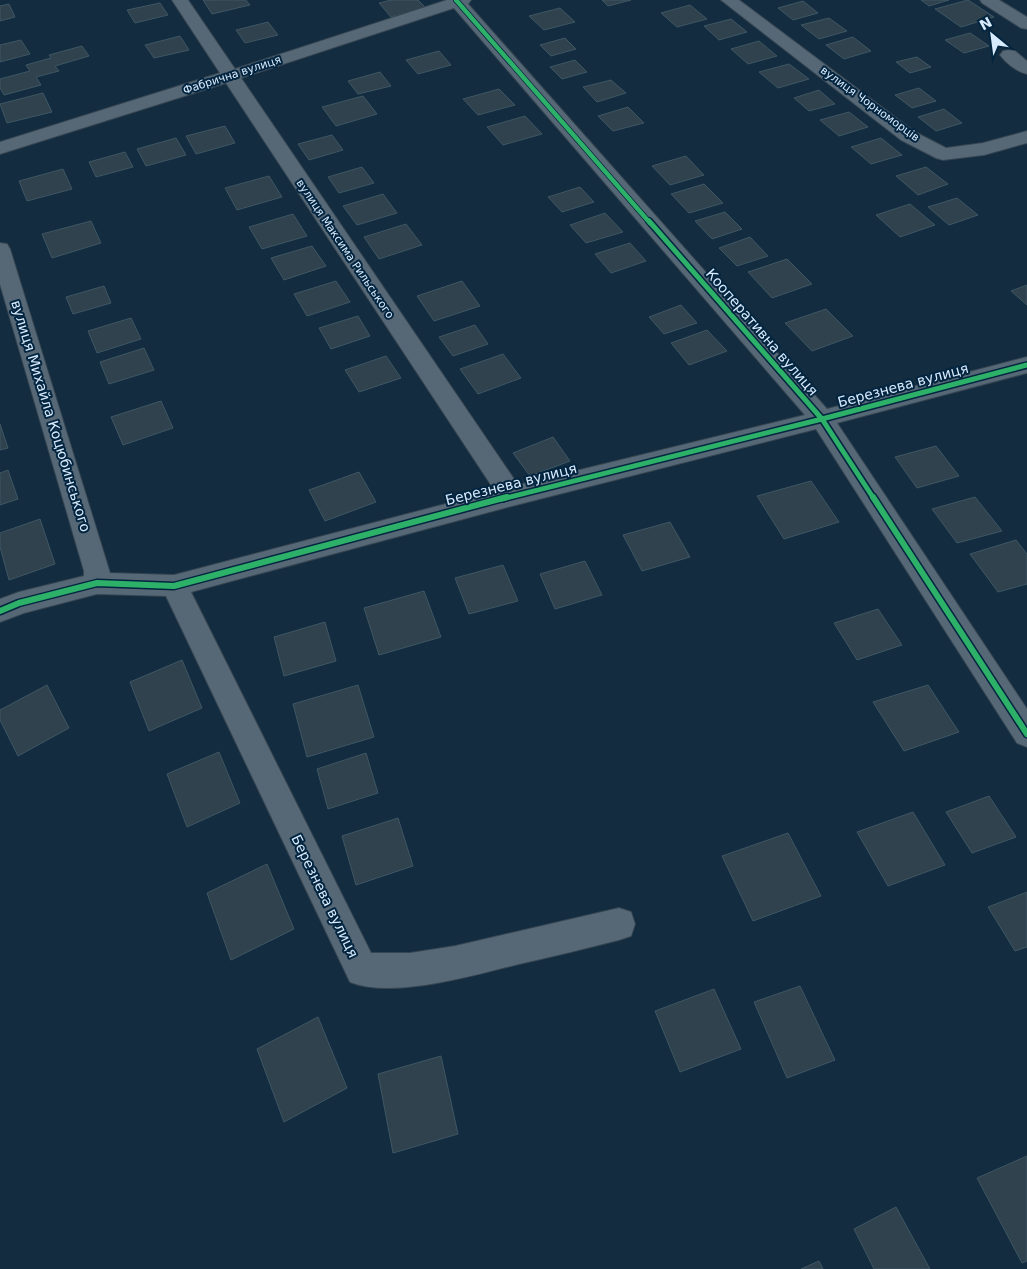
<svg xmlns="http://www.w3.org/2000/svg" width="1027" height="1269" viewBox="0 0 1027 1269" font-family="'DejaVu Sans',sans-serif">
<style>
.building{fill:#2f424d;stroke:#3f5764}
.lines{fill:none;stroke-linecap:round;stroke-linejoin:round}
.minor-casing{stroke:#354552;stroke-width:2}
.minor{fill:#566775;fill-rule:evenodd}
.cycleway-far2-casing{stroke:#032540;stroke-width:6}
.cycleway-far1-casing{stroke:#032540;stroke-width:8}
.cycleway-casing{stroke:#032540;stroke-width:9}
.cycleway-far2{stroke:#2db169;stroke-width:4.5}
.cycleway-far1{stroke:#2db169;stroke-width:5}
.cycleway{stroke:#2db169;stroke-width:6}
.labels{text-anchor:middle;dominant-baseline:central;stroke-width:4;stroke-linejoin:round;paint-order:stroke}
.far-street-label{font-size:11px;fill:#d8ebfd;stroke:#032540}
.street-label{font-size:14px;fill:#d8ebfd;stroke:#032540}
</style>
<rect width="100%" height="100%" fill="#132c3f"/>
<g class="building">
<path d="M203 0H246L250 5 212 14Z"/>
<path d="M391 0H418L426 8 391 17 379 3Z"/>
<path d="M602 0H631L608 6Z"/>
<path d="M921 0H949L929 6Z"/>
<path d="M968 0 994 17 961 27 935 9Z"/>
<path d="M803 1 818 13 793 20 778 8Z"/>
<path d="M160 3 168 15 135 23 127 10Z"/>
<path d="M9 4 15 17 0 21V6Z"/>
<path d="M690 5 707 19 677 27 661 13Z"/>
<path d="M560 8 575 22 544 30 529 16Z"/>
<path d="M829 18 847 31 819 39 801 25Z"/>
<path d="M731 19 747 32 719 40 704 26Z"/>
<path d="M268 22 278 35 245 43 236 30Z"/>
<path d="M970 33 989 46 964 53 945 40Z"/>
<path d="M180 36 189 50 154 58 145 45Z"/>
<path d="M853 37 871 51 844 59 826 45Z"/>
<path d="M565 38 576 49 551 56 540 45Z"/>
<path d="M21 40 30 54 0 62V45Z"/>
<path d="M759 41 777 56 748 64 731 49Z"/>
<path d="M82 46 89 56 55 66 59 71 36 77 41 85 4 95 0 88V79L30 71 26 65 51 58 49 55Z"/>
<path d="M439 51 451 65 418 74 406 60Z"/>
<path d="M917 57 931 67 910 73 896 62Z"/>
<path d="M575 60 587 72 562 79 550 67Z"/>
<path d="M789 64 809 79 778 88 759 72Z"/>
<path d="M380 72 391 86 358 94 348 81Z"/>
<path d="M611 80 626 93 597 102 583 87Z"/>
<path d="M919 88 936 101 912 108 895 95Z"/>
<path d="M499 89 515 105 478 115 463 99Z"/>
<path d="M819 90 835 104 809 111 794 98Z"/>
<path d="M43 93 52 112 7 123 0 104Z"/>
<path d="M363 96 377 114 336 126 322 107Z"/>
<path d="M628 107 644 123 613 131 598 116Z"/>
<path d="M944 109 962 123 936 131 918 117Z"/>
<path d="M849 112 868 127 839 136 820 120Z"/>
<path d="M525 116 542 134 503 145 487 127Z"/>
<path d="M225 126 235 143 196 154 186 136Z"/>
<path d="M332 135 343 150 309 160 298 144Z"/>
<path d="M176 138 186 155 146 166 137 149Z"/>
<path d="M881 138 902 155 871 164 851 147Z"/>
<path d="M125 152 133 167 96 177 89 162Z"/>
<path d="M686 156 704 175 670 185 652 166Z"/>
<path d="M362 167 374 183 339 193 328 177Z"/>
<path d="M926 167 948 184 918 195 896 176Z"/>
<path d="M63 169 72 189 27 201 19 181Z"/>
<path d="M269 176 282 197 237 210 225 188Z"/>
<path d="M704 184 723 203 689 213 671 194Z"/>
<path d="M580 187 594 202 562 212 548 197Z"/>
<path d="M383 194 397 213 357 225 343 206Z"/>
<path d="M957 198 978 215 949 225 928 207Z"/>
<path d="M910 204 935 225 900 237 876 215Z"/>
<path d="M725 212 742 229 712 239 695 221Z"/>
<path d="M605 213 623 232 586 243 570 225Z"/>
<path d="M293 214 307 236 262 249 249 227Z"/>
<path d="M91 221 101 243 52 258 42 234Z"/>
<path d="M406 224 422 245 379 259 364 237Z"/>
<path d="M750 237 768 256 737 266 719 248Z"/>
<path d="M630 243 646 261 611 273 595 254Z"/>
<path d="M312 246 326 266 284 280 271 258Z"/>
<path d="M787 259 812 284 772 298 748 272Z"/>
<path d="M336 281 350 302 307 316 294 294Z"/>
<path d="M462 281 480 306 434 321 417 296Z"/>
<path d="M1027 285V305L1011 291Z"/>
<path d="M104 286 111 303 73 314 66 297Z"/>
<path d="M681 305 697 323 664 334 649 317Z"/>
<path d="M826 309 853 336 812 351 785 323Z"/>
<path d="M358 316 370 336 331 349 319 328Z"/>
<path d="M131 318 141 339 97 353 88 331Z"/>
<path d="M475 325 488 344 453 356 439 337Z"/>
<path d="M707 330 727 351 689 365 671 343Z"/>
<path d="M144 348 154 370 109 384 100 362Z"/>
<path d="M503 354 521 378 478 394 460 369Z"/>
<path d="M386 356 401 378 359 392 345 370Z"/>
<path d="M161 401 173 428 123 445 111 417Z"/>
<path d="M0 424 8 448 0 450Z"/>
<path d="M553 437 570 461 530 476 513 453Z"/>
<path d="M936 446 959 476 917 488 895 457Z"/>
<path d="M8 470 18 499 0 505V473Z"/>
<path d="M359 472 376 502 325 521 309 490Z"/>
<path d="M811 481 839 522 784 539 757 496Z"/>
<path d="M975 497 1002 531 957 543 932 509Z"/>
<path d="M40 519 55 564 9 580 0 547V533Z"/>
<path d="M670 522 690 557 642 571 623 535Z"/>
<path d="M1016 540 1027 554V584L998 592 970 554Z"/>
<path d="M585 561 602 595 555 609 540 574Z"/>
<path d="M503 565 518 601 469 614 455 578Z"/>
<path d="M424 591 441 637 379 655 364 608Z"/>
<path d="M878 609 902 645 857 660 834 623Z"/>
<path d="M325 622 336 661 284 676 274 637Z"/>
<path d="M182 660 202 708 149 731 130 682Z"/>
<path d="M47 685 69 728 18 756 0 720V710Z"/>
<path d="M358 685 374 737 307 757 293 704Z"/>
<path d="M928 685 959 732 904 751 873 702Z"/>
<path d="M219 752 240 803 187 827 167 774Z"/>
<path d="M366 753 378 793 328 809 317 769Z"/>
<path d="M989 796 1016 837 972 853 946 812Z"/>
<path d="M913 812 945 865 888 886 857 832Z"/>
<path d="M398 818 413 866 356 885 342 836Z"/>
<path d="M788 833 821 896 753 921 722 856Z"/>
<path d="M267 864 294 929 231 960 207 893Z"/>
<path d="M1027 892V947L1015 951 988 907Z"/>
<path d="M800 986 835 1060 787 1078 754 1002Z"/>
<path d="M714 989 741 1049 680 1072 655 1011Z"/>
<path d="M318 1017 347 1088 284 1122 257 1049Z"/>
<path d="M441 1056 458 1134 393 1153 378 1074Z"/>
<path d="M1027 1156V1261L1022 1263 977 1178Z"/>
<path d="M896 1207 930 1269H874L854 1229Z"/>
<path d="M819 1261 823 1269H801Z"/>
</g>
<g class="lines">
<g class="minor-casing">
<g id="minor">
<path d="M172 0H188L235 69 447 0H471L468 4 827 409 1027 357V373L837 423 1027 709V747L1017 743 816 429 512 506 191 592 371 953H410L455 946 619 908 631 912 635 924 631 936 619 940C584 949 550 957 515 965 472 976 391 999 350 982L166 596 97 594 24 613 0 622V599L19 592 84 576V571L0 284V243L7 244 10 249 110 573 174 575 495 491 226 83 0 154V142L220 73ZM454 8 805 415 518 485 241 78Z"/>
<path d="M721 0H739L915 132 946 148 983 143 1027 131V143L984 155 943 160 936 158 901 140Z"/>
<path d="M980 0H999L1027 17V29L1021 28 982 3Z"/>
<path d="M1009 50 1015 51 1027 61V74C1017 72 1006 63 1000 55L1003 51Z"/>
</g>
</g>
<use href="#minor" class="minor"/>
<g class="cycleway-far2-casing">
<path id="cycleway-far2" d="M456 0 650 223"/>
</g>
<g class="cycleway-far1-casing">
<g id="cycleway-far1">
<path d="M649 221 822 419 874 499"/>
<path d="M502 499 822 419 1027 365"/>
</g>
</g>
<g class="cycleway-casing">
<g id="cycleway">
<path d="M873 497 1027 734"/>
<path d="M0 611 19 603 97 583 174 586 507 497"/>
</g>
</g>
<use href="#cycleway-far2" class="cycleway-far2"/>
<use href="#cycleway-far1" class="cycleway-far1"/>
<use href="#cycleway" class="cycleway"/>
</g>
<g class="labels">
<g class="far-street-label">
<text transform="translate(232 75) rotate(-18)">Фабрична вулиця</text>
<text transform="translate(870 104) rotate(36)">вулиця Чорноморців</text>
<text transform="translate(345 249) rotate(56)">вулиця Максима Рильського</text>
</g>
<g class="street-label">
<text transform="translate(762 332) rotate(49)">Кооперативна вулиця</text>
<text transform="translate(903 385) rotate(-15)">Березнева вулиця</text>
<text transform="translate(51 416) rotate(73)">вулиця Михайла Коцюбинського</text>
<text transform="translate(511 484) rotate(-14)">Березнева вулиця</text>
<text transform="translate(325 896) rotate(64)">Березнева вулиця</text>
</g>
</g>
<g transform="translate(992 35) rotate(331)" stroke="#032540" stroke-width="4" paint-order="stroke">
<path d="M0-4L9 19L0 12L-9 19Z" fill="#d8ebfd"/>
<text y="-8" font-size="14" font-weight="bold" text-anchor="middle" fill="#d8ebfd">N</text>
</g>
</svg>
